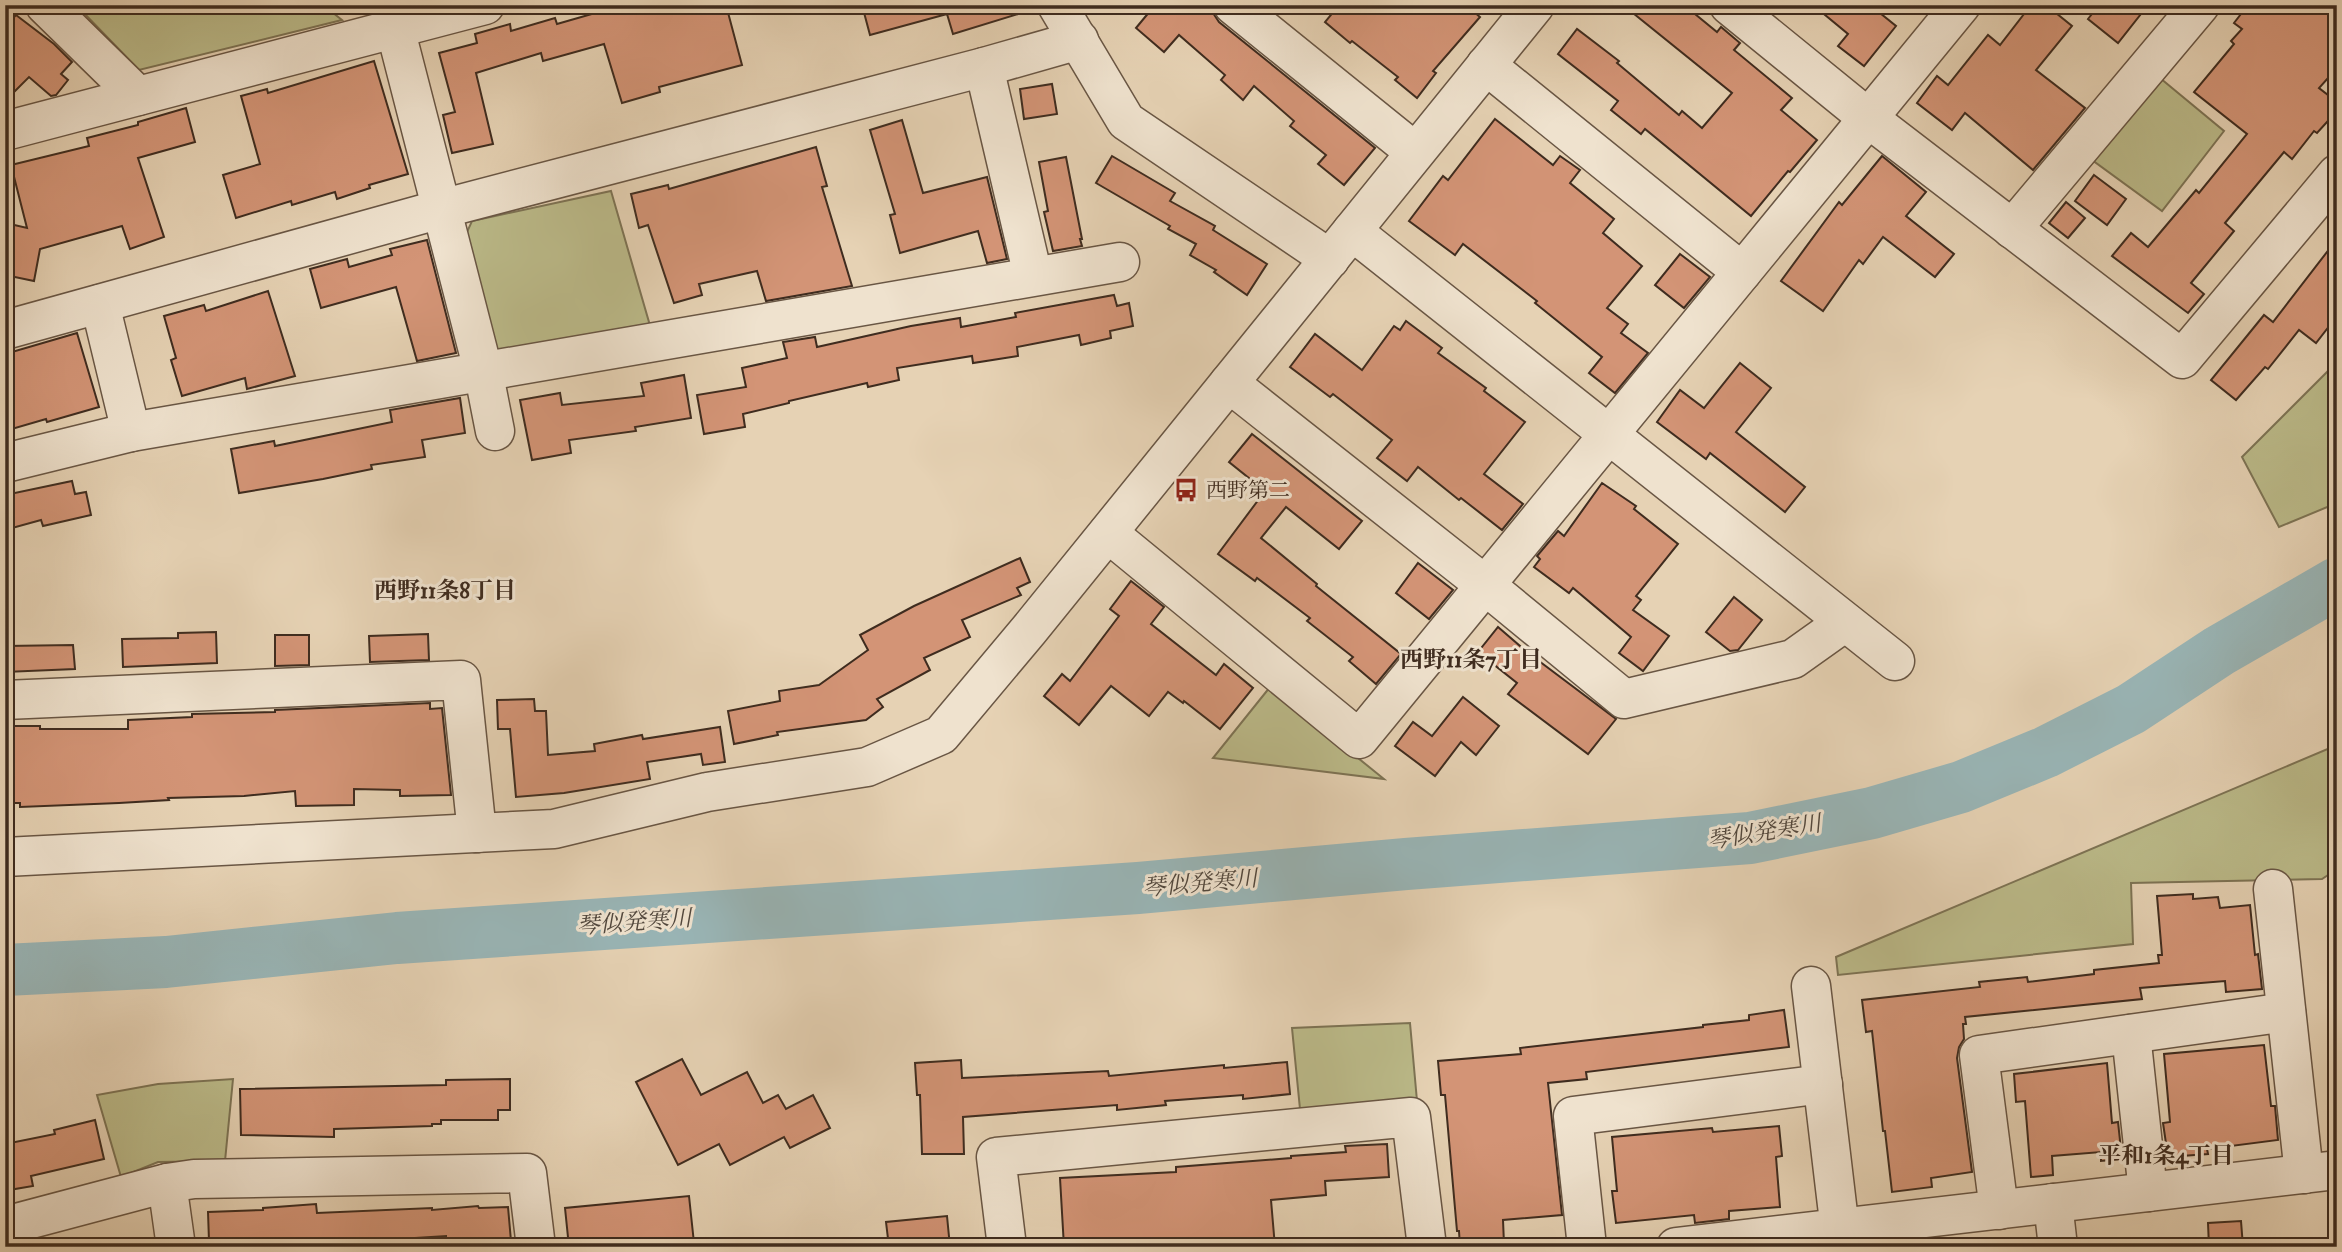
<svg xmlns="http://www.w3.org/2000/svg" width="2342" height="1252" viewBox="0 0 2342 1252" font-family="'IM FELL Double Pica','Noto Serif JP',serif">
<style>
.green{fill:#bbba89;stroke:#7d7354;stroke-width:2}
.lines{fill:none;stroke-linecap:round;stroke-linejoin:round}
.river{stroke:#99b5b6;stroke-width:52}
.building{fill:#d39476;stroke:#3f2c1f;stroke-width:2}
.minor-casing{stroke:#695644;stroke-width:41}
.minor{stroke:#efe2ce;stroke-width:38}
.labels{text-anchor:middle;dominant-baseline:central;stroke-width:6;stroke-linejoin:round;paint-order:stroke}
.poi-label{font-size:21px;fill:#3f2c1f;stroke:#efe2ce;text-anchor:start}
.neighbourhood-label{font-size:23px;font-weight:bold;fill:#3f2c1f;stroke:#efe2ce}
.water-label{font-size:23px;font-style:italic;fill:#51473d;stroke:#efe2ce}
</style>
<rect width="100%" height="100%" fill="#e6d2b4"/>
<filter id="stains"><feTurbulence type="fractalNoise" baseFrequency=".00286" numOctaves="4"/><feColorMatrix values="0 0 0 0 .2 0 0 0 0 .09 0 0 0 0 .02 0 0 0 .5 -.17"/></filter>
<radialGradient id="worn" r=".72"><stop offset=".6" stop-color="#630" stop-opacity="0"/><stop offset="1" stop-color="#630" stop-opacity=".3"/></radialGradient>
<g class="green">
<path d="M80 5H323L342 20 139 70 78 7Z"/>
<path d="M2160 78 2224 131 2162 211 2088 157Z"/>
<path d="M611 191 651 329 496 350 467 232 472 221Z"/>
<path d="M2337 362V503L2279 527 2242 457Z"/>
<path d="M1270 687 1384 779 1213 758Z"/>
<path d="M2337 745V869L2322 879 2131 883 2133 944 1838 975 1836 957Z"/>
<path d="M1410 1023 1417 1101 1300 1109 1292 1028Z"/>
<path d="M233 1079 225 1161 158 1162 121 1177 97 1095 158 1084Z"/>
</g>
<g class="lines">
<path class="river" d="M5 970 166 962 397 938 1138 888 1406 864 1750 838 1872 813 1961 787 2046 752 2131 709 2219 651 2337 583"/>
</g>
<g class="building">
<path d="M623 5H726L742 65 659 87 660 92 622 103 604 44 543 61 541 53 476 73 493 144 452 153 443 115 455 112 439 53 477 43 475 34 510 24 511 31 555 18 557 24Z"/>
<path d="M862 5H1027L1028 11 953 34 947 14 870 35Z"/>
<path d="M1155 5H1212L1213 13 1219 22 1375 148 1344 185 1318 164 1326 155 1290 126 1294 121 1254 86 1243 100 1221 80 1225 75 1179 35 1164 52 1136 28Z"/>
<path d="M1339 5H1466L1480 17 1433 71 1436 73 1417 98 1395 80 1398 77 1352 41 1350 43 1325 22Z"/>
<path d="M1623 5H1684L1717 32 1721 27 1740 43 1734 50 1792 98 1781 110 1817 140 1790 172 1788 171 1751 216 1645 129 1641 134 1611 110 1618 101 1558 54 1577 29 1619 61 1617 63 1679 115 1682 111 1702 128 1732 93Z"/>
<path d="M1813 5H1870L1896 26 1864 66 1838 46 1848 34Z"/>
<path d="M2031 5H2046L2072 26 2036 70 2085 108 2033 170 1965 113 1952 130 1917 103 1937 76 1948 85 1988 35 2000 45Z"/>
<path d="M2099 5H2148L2118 43 2088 19Z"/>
<path d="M2248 5H2337V68L2319 88 2337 102V111L2317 133 2314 131 2292 159 2284 152 2225 223 2234 231 2191 283 2204 294 2188 313 2112 256 2131 233 2148 247 2196 190 2199 193 2247 134 2194 92 2234 44 2231 41 2242 29 2234 23Z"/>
<path d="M16 15 54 44 72 62 61 74 68 80 56 95 51 96 29 77 5 101V27Z"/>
<path d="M374 61 408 174 369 185 370 188 337 199 335 192 292 205 291 201 236 218 223 175 260 164 241 96 267 89 268 93Z"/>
<path d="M1052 84 1057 114 1024 119 1020 89Z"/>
<path d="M186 108 195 142 138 158 164 237 130 249 122 226 40 249 34 281 5 275V248L10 224 27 228 11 165 89 146 87 138 138 125V122Z"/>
<path d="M1495 119 1553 165 1560 156 1580 170 1570 183 1614 219 1603 233 1642 266 1607 308 1628 324 1621 333 1648 353 1615 393 1589 373 1602 357 1535 303 1537 301 1463 244 1455 255 1409 221 1443 176 1448 180Z"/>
<path d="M902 120 923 193 987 177 1007 259 987 263 978 231 900 253 890 215 895 214 870 130Z"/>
<path d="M816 147 827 186 822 187 852 286 766 301 757 271 699 284 702 295 674 303 648 225 639 228 631 194 668 185 669 189Z"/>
<path d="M1112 156 1175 193 1170 201 1215 226 1213 230 1267 264 1247 295 1214 272 1216 270 1190 255 1196 244 1168 229 1170 226 1096 183Z"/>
<path d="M1882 156 1926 192 1906 216 1954 254 1935 277 1883 237 1863 264 1859 260 1823 311 1781 281 1839 202 1842 205Z"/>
<path d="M1066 157 1082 239H1080L1082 246 1053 251 1044 212 1048 211 1039 162Z"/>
<path d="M2094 175 2126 199 2107 225 2075 201Z"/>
<path d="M2066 202 2085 218 2068 238 2049 223Z"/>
<path d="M2337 239V316L2316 343 2299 330 2268 369 2265 367 2236 400 2211 380 2264 315 2273 322Z"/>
<path d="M427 240 456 353 417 361 396 287 321 308 310 269 347 259 349 267 392 255 390 249Z"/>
<path d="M1680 254 1710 277 1684 308 1655 285Z"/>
<path d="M268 291 295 376 247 389 245 378 182 396 171 360 176 358 164 316 204 305 206 311Z"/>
<path d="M1114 295 1117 306 1129 303 1133 326 1110 331 1111 338 1081 345 1079 335 1017 347 1018 356 973 363 972 356 897 368 899 380 868 387 867 383 789 401V403L743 414 745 427 704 434 697 395 746 387 742 368 787 358 783 342 815 337 817 347 911 326 960 318 961 327 1016 317 1015 313Z"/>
<path d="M1406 321 1442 348 1438 353 1486 388 1484 391 1525 422 1484 474 1523 504 1502 530 1461 498 1459 500 1418 467 1407 481 1377 458 1392 440 1333 394 1330 397 1290 367 1315 334 1362 370 1394 326 1400 330Z"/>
<path d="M77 333 99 407 47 422 46 419 5 431V354Z"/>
<path d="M1740 363 1771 388 1736 432 1805 487 1785 512 1710 453 1706 459 1657 422 1680 390 1704 408Z"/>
<path d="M684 375 691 418 635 427 636 431 569 440 571 453 532 460 520 400 560 393 562 405 644 396 641 383Z"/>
<path d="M460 398 465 433 422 440 425 457 371 465 372 469 323 479 239 493 231 449 274 441 275 446 392 422 390 410Z"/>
<path d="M1252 434 1362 521 1339 549 1286 507 1261 538 1317 584 1316 586 1401 654 1376 684 1349 661 1353 657 1307 621 1310 618 1257 578 1255 581 1218 554 1265 491 1229 462Z"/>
<path d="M72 481 75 494 86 492 91 515 43 526 41 520 5 530V495Z"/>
<path d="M1602 483 1636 506 1634 509 1678 544 1636 596 1641 600 1633 610 1669 636 1643 671 1619 653 1631 637 1573 588 1569 593 1534 567 1540 559 1537 556 1558 531 1564 536Z"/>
<path d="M1020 558 1030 582 1017 588 1021 595 962 620 970 637 924 658 930 670 877 699 883 707 866 720 777 732 778 735 734 744 728 711 780 701 779 691 819 685 868 650 860 635 914 606Z"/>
<path d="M1418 563 1453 590 1429 619 1396 593Z"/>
<path d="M1131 581 1164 607 1151 624 1216 675 1224 664 1253 688 1220 729 1184 701 1183 703 1168 692 1149 716 1111 686 1079 725 1044 696 1062 674 1070 681 1119 616 1110 609Z"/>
<path d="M1734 597 1762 620 1738 650 1730 651 1706 632Z"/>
<path d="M1498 627 1527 652 1616 719 1588 754 1508 694 1517 683 1478 652Z"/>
<path d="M216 632 217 663 123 667 122 639 178 638V633Z"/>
<path d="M428 634 429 660 370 662 369 636Z"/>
<path d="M275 635H309V665L275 666Z"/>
<path d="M73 645 75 669 5 672V646Z"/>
<path d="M1463 697 1499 726 1476 755 1461 742 1435 776 1395 746 1413 722 1432 736Z"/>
<path d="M534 699 535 711H546L548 755 595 751 594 744 642 735 643 739 720 727 725 762 703 765 701 754 647 762 650 779 564 793 516 797 510 729H498L497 700Z"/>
<path d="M430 703V709L442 708 451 795 400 796V790L354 789V805L296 806 295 791 244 796 168 798 169 800 119 803 20 807V803H5V726H40V729H128V720L192 717V714L275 712V710Z"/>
<path d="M2193 894V899L2218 897 2220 908 2250 905 2255 955 2258 954 2262 989 2226 992 2225 981 2140 988 2142 999 1965 1017 1966 1024H1963L1964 1039 1959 1047 1957 1058 1972 1172 1931 1178 1932 1187 1892 1192 1885 1131H1883L1872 1031 1866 1032 1862 1000 1980 987 1979 982 2027 977 2028 982 2094 974V970L2159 963 2158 955H2162L2157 896Z"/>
<path d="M1784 1010 1789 1047 1586 1072 1587 1079 1548 1083 1562 1215 1503 1220 1504 1244 1460 1247 1459 1231H1457L1445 1095H1441L1438 1061 1521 1054 1520 1048 1703 1027V1025L1749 1020V1015Z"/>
<path d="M2264 1045 2271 1106H2275L2278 1140 2207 1149 2208 1154 2168 1157 2163 1123 2170 1122 2164 1054Z"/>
<path d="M682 1059 701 1095 747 1072 763 1103 778 1095 786 1109 813 1095 830 1128 790 1148 784 1137 730 1165 719 1144 678 1165 636 1082Z"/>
<path d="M961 1060 962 1078 1108 1071 1109 1076 1224 1065V1068L1287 1062 1290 1094 1243 1099V1095L1165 1101 1166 1105 1117 1110V1105L963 1117 964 1154H922L920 1095H917L915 1063Z"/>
<path d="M2107 1063 2112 1123 2118 1122 2122 1159 2101 1161V1152L2052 1156 2053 1175 2031 1177 2025 1101 2016 1102 2014 1074Z"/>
<path d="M510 1079V1110H498V1120H441V1124H432V1126L334 1129V1137L241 1135 240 1089 446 1085V1080Z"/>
<path d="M95 1120 104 1159 31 1176 33 1186 9 1190 5 1172V1144L55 1134 54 1130Z"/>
<path d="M1779 1126 1782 1156 1776 1157 1780 1207 1729 1211V1219L1695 1223 1694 1215 1616 1223 1612 1191H1617L1612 1137 1712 1128 1713 1132Z"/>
<path d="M1387 1144 1389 1177 1325 1181 1326 1195 1271 1200 1275 1247H1064L1060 1178 1176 1172V1167L1291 1158V1156L1346 1152 1345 1146Z"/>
<path d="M689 1196 694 1243 654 1247H569L565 1208Z"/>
<path d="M316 1204 317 1213 432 1208V1210L478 1206 479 1208 508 1207 511 1241 446 1244V1236L271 1247H215V1241H209L208 1212 263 1210V1208Z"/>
<path d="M947 1216 950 1247H889L886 1222Z"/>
<path d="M2241 1221 2243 1247H2209L2208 1223Z"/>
</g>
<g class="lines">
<g class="minor-casing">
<g id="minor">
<path d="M45 5 138 96"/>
<path d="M402 5 395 28 483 370 495 431"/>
<path d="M1057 5 1126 121 1330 259"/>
<path d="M1233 5 1415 152"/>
<path d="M1729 5 1868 118 2182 359 2337 174"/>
<path d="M1486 65 1742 272"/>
<path d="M984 67 1033 276"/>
<path d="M5 131 485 5"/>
<path d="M2012 229 2200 5"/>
<path d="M1352 231 1895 661"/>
<path d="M100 304 131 432"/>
<path d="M5 330 441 209 984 67 1079 40"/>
<path d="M1229 383 1485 585 1624 699 1793 659 1845 622"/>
<path d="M5 463 131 432 1120 262"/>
<path d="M1108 533 1359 739 1961 5"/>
<path d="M5 700 461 680 477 833"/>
<path d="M5 857 554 829 707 792 867 767 941 735 1029 630 1535 5"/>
<path d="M2273 889 2304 1174"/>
<path d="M1811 986 1842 1247"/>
<path d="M2131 1034 2148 1192"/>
<path d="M167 1183 176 1247"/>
<path d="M2053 1203 2058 1247"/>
<path d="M1999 1210 1979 1055 2286 1012"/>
<path d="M5 1226 167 1183 194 1179 527 1173 536 1247"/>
<path d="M1007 1247 996 1157 1411 1117 1427 1247"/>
<path d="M1587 1247 1573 1116 1823 1084"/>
<path d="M1676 1247 2337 1170"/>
</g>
</g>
<use href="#minor" class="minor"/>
</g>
<defs>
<g id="bus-bare" transform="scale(1.89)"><path d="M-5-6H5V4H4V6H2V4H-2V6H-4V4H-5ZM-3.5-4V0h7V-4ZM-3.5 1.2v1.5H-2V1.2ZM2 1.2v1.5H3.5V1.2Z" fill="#8f2418" stroke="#efe2ce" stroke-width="2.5" paint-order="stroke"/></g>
</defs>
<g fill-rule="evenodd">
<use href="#bus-bare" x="1186" y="490"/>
</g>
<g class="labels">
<g class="poi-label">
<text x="1206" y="490">西野第二</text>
</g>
<g class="neighbourhood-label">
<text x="445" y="590">西野11条8丁目</text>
<text x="1471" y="659">西野11条7丁目</text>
<text x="2166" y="1155">平和1条4丁目</text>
</g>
<g class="water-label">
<text transform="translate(1764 832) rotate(-9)">琴似発寒川</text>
<text transform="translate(1200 883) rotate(-5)">琴似発寒川</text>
<text transform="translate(634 922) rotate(-4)">琴似発寒川</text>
</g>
</g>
<rect width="2342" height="1252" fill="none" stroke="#e6d2b4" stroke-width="28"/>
<rect x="7" y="7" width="2328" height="1238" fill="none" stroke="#3f2c1f" stroke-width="3.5"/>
<rect x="14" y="14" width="2314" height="1224" fill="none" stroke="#3f2c1f" stroke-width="2"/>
<rect width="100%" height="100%" filter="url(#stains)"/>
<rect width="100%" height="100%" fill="url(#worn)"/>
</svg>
